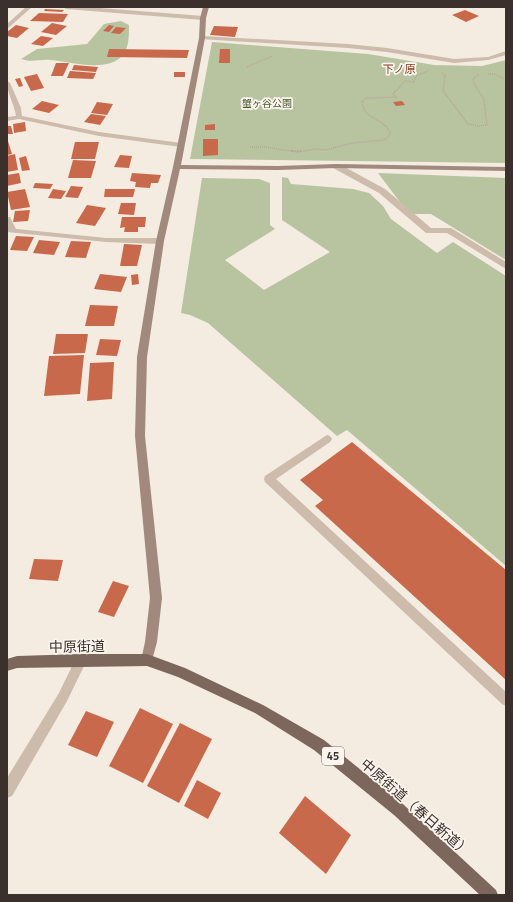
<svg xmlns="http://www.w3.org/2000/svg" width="513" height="902" viewBox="0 0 513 902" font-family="'Titillium Web','Noto Sans JP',sans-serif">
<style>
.green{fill:#b8c4a0}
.building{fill:#c8694b}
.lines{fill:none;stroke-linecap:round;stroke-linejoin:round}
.path-far1{stroke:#b9a596;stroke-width:1.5;stroke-dasharray:1 1;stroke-linecap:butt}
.path{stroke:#b9a596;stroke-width:2;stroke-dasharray:1.5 1.5;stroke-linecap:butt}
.lane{fill:#cdbbac;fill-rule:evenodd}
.street{fill:#cdbbac;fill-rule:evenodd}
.secondary{fill:#a18a7d;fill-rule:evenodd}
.primary{fill:#7d675c;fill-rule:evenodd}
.labels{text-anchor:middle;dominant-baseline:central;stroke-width:3.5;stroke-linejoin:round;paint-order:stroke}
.far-park-label{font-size:10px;fill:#4a5a2e;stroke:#fbf5ee}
.far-neighbourhood-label{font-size:11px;fill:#8c3b22;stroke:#fbf5ee}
.shield{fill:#fbf5ee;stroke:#756b66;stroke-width:1}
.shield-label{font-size:11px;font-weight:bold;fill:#3b302b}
.near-street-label{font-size:14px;fill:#3b302b;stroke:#fbf5ee}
</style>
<rect width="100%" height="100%" fill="#f4ebe1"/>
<g class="green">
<path d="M121 21 129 25C129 32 129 41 127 47 118 76 73 62 51 60 39 59 33 63 21 59L37 49 87 44 104 24Z"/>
<path d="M212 42 368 54 434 65 482 66 506 60V163L190 159Z"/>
<path d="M378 173 506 178V260L431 214H409Z"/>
<path d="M282 177 288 178 291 184 353 189 369 193 383 206 391 219 437 253 453 242 506 276V566L347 430 337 436 208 323 190 315 181 313 202 178 259 179 270 183V225L275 229 225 260 264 290 330 252 282 220Z"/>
</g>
<g class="building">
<path d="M45 9 64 10 62 12 44 11Z"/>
<path d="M465 10 479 16 466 22 452 15Z"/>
<path d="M39 13 68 14 63 22 30 21Z"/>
<path d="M52 23 67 26 56 35 41 32Z"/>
<path d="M16 25 29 28 17 38 7 36V32Z"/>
<path d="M109 25 114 26 109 32 103 31Z"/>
<path d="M214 26 238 27 235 37 210 35Z"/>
<path d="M116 27 126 28 120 34 111 33Z"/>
<path d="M41 36 53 38 43 46 31 44Z"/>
<path d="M109 49 189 50 187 58 107 57Z"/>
<path d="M220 49H230V63H219Z"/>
<path d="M56 63H69L63 76H51Z"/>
<path d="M74 65 98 67 96 72 72 70Z"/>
<path d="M70 71 96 73 93 79 67 78Z"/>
<rect x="174" y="72" width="11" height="5"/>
<path d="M37 74 44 88 31 91 24 77Z"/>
<path d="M20 78 23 86 19 87 15 79Z"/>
<path d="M42 101 59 105 49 113 32 109Z"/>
<path d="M402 101 405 105 396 106 393 102Z"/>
<path d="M97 102 113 104 107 115 91 113Z"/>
<path d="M91 114 106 116 100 125 84 122Z"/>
<path d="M25 122 26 131 14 133 13 124Z"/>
<path d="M215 124V130H205V125Z"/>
<path d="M7 126H11L13 134H7Z"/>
<path d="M7 138 12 154 7 155Z"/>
<path d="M203 139H218V155L203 156Z"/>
<path d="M75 142H99L95 159H71Z"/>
<path d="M15 154 18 170 7 172V156Z"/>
<path d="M120 155 132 156 129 168 114 167Z"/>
<path d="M26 156 30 170 22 171 19 158Z"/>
<path d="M73 160 96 161 91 178H68Z"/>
<path d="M19 173 21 183 7 186V175Z"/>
<path d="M132 173 161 175 158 183H151L150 188 135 187 136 182 130 181Z"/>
<path d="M35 183 53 184 50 189 33 188Z"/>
<path d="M71 186 83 187 78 198 65 197Z"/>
<path d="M25 189 30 207 11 210 7 192Z"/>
<path d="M53 189 66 191 61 199 48 198Z"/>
<path d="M105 189H135L133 197H104Z"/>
<path d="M121 203H136L134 215 118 214Z"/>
<path d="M87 205 106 208 95 226 76 223Z"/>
<path d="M30 210 28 221 13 222 15 211Z"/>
<path d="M122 217H146L145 227H138V232H124L125 227 120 228Z"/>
<path d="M16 236 34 237 27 251 10 250Z"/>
<path d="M39 240 60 242 54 255 33 253Z"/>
<path d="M71 241 91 242 86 258 65 257Z"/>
<path d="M124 244 142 245 137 266H120Z"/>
<path d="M100 274 127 277 121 292 94 289Z"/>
<path d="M138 274 139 284 132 285 131 275Z"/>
<path d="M90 305 118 306 114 326H85Z"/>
<path d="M56 334H88L85 353 53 354Z"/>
<path d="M100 339 121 340 117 356 96 355Z"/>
<path d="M84 355 80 394 44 396 49 356Z"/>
<path d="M114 362 112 399 87 401 90 363Z"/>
<path d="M352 442 506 570V680L315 506 323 500 300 480Z"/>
<path d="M34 559 63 560 58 581 29 579Z"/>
<path d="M113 581 129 586 114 617 98 612Z"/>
<path d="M140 708 173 724 143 783 109 766Z"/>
<path d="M86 711 114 722 97 757 68 745Z"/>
<path d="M180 723 212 739 179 803 147 786Z"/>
<path d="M197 780 221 793 208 819 184 806Z"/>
<path d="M305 796 351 835 326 874 279 833Z"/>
</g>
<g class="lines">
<g class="path-far1">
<path d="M247 67 272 56"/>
<path d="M442 73 445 76 443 91 468 124 479 126 487 125 484 99 474 84 473 79 479 74"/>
<path d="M488 74H494L506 80"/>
<path d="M250 147H266L297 152 316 149 326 150 352 143 384 140 389 136 390 132C382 117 364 120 362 102L366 98 396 97 393 94 405 81 414 82 416 76 428 71"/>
</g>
<path class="path" d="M291 151H303"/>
<g class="lane">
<path d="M26 7H32L7 29V24Z"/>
<path d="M7 81 10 83 21 108 22 116 99 132 181 143 184 145 181 147 99 136 19 119 7 121V117L16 116C14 103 7 94 7 81Z"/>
<path d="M333 164H339L385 189 431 228H451L506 262V269L447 233H426L379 193 333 168Z"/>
<path d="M7 217H10L16 229 15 231H9L8 229Z"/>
<path d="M327 435 330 436 332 439 330 442 276 479 506 692V706L502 704 265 482 264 479 265 476Z"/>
</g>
<g class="street">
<path d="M63 7H87L203 16 206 18 203 20 66 9Z"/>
<path d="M202 36 348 44 387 48 454 59 488 57 506 51V55L488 60 454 63 387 52 348 48 200 39 199 38Z"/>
<path d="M7 228 106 238H160L164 241 160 244 106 242 7 232Z"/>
<path d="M81 654 85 656 87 660 67 701 12 796 7 798V778L59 693 77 656Z"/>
</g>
<path class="secondary" d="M203 7H209L206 18 205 38 181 165 278 166 336 164 506 167V171L336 168 278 170 180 169 164 241 147 357 145 436 162 598 157 642 151 664 147 666 143 664 141 660 145 642 150 598 135 436 137 357 156 241 173 167 199 38 200 18Z"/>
<path class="primary" d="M81 654H147L185 668 263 705 324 740 404 805 496 890 498 895H480L394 815 314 750 255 713 178 677 147 666 17 668 7 671V659L17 656Z"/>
</g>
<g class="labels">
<g class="far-park-label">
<text x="267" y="103">蟹ヶ谷公園</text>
</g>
<g class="far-neighbourhood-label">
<text x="399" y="69">下ノ原</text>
</g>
<rect class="shield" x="322" y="747" width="22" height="18" rx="3"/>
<g class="shield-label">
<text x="333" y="756">45</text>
</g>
<g class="near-street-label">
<text transform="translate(77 646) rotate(-1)">中原街道</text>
<text transform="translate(416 807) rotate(41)">中原街道（春日新道）</text>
</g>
</g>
<rect width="513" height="902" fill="none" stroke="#3b302b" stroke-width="16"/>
</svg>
